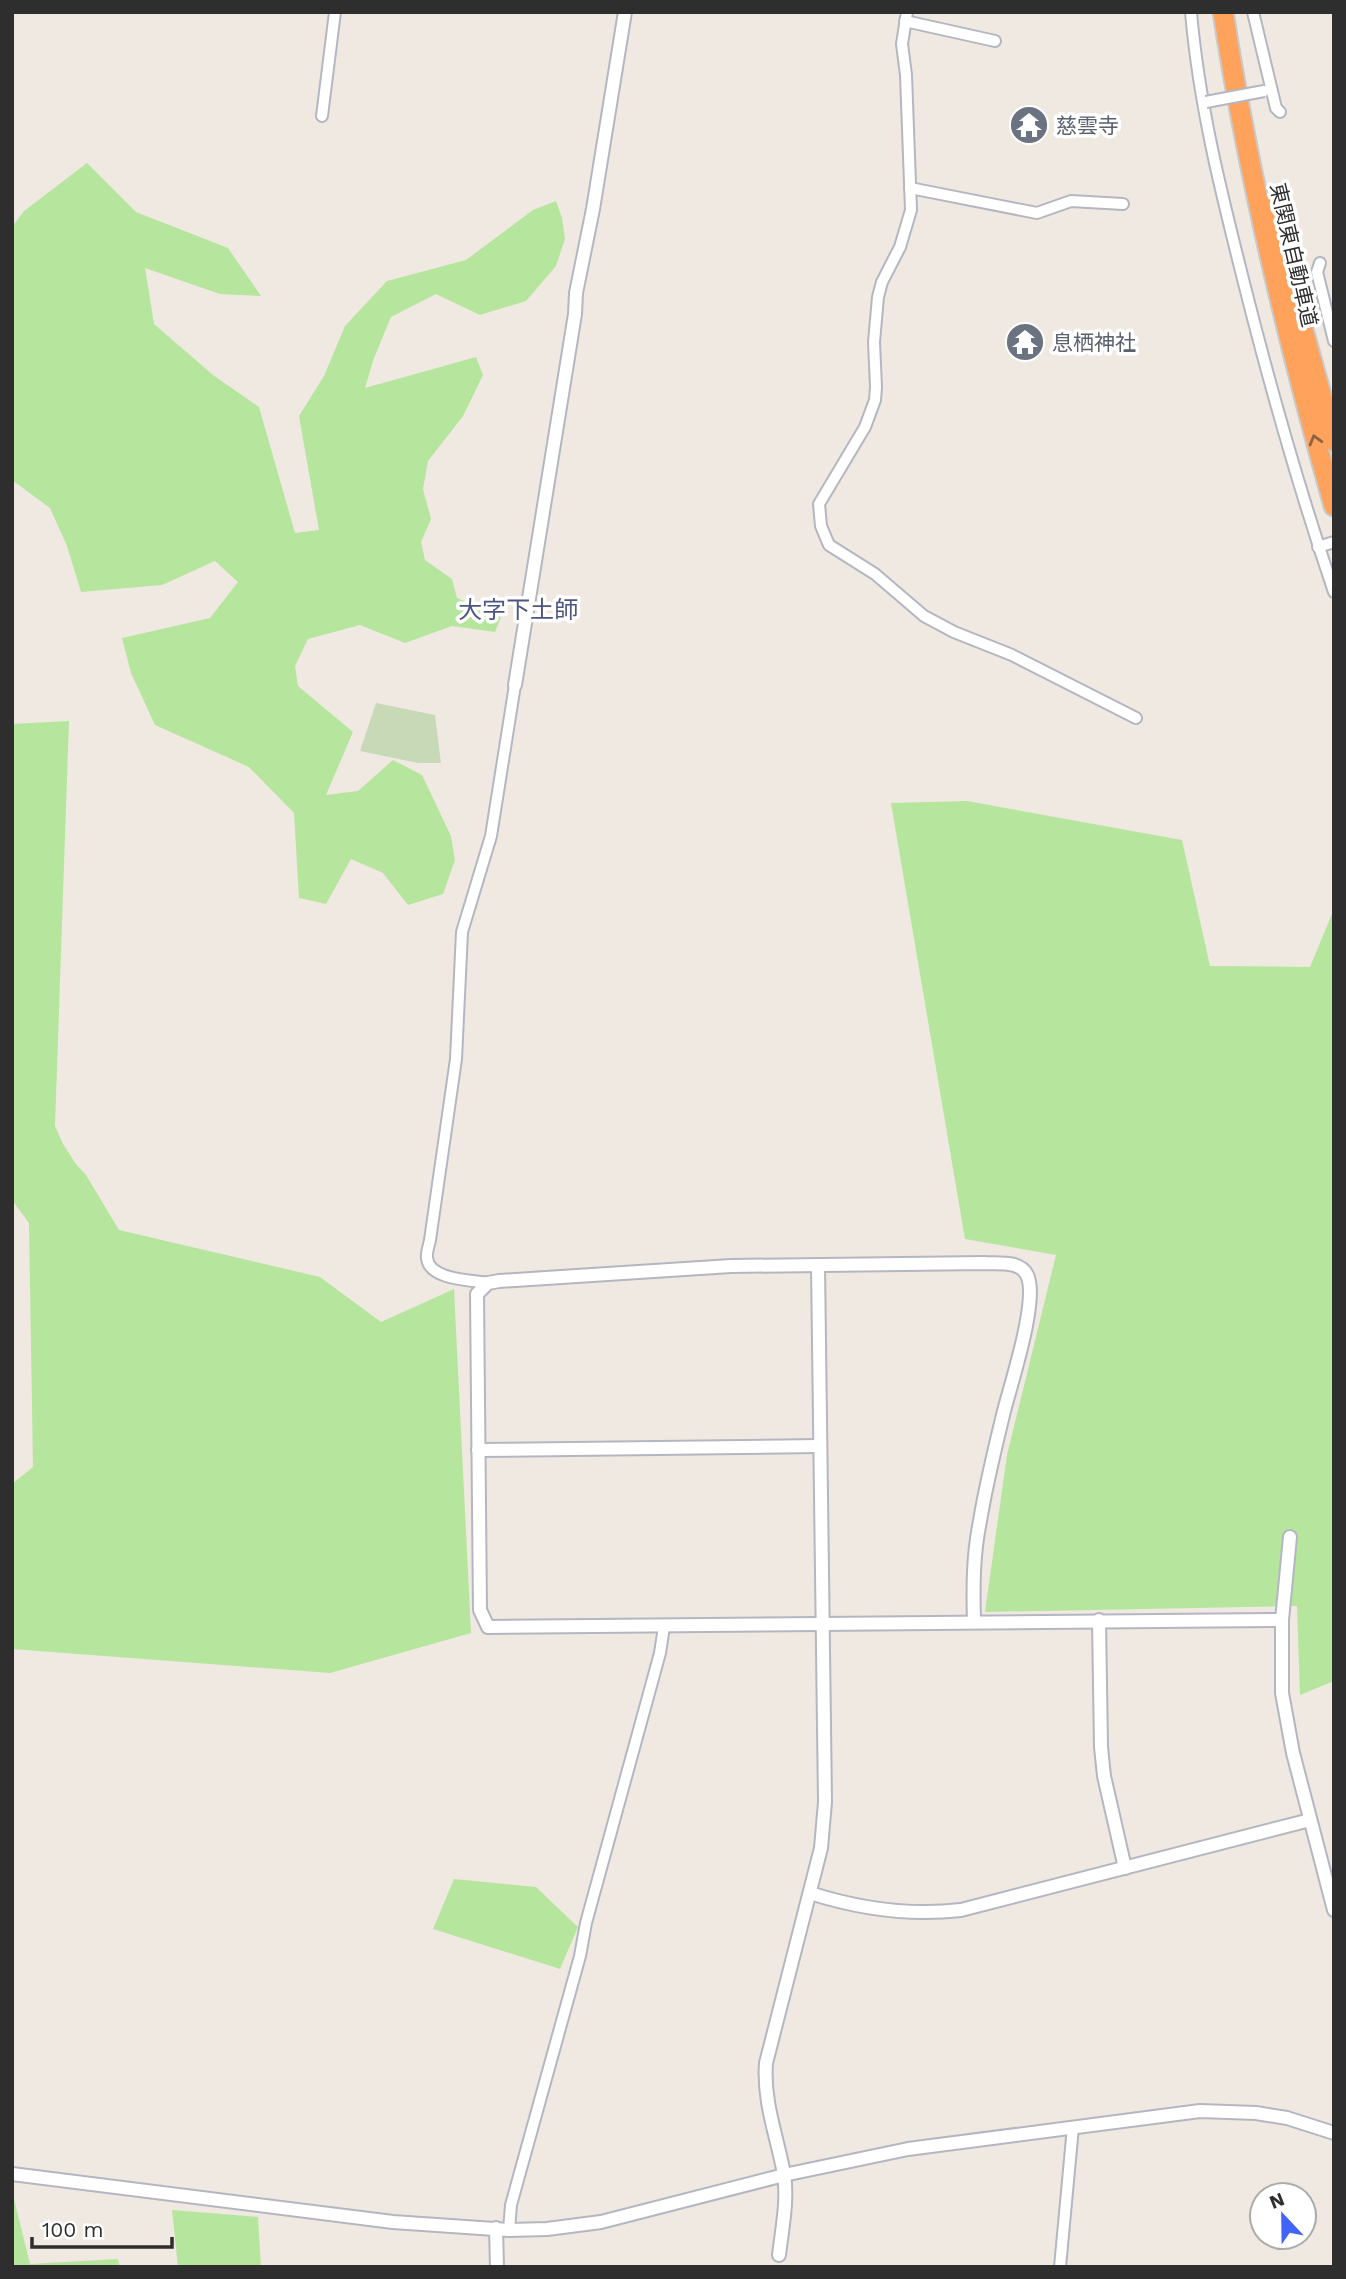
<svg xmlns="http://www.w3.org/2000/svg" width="1346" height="2279" viewBox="0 0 1346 2279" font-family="'Work Sans','Noto Sans JP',sans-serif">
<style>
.green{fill:#b6e59e}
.cemetery{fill:#c8d9b8}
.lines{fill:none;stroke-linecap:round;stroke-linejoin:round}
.minor-casing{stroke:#b4b7c1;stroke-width:14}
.tertiary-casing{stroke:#b4b7c1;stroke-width:16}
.motorway-casing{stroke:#c9c9c9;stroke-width:23}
.minor{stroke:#fff;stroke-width:10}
.tertiary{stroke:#fff;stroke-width:12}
.motorway{stroke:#ffa35c;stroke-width:19}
.minor-bridge-casing{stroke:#b4b7c1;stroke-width:14;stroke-linecap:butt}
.minor-bridge{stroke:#fff;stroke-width:10}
.oneway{stroke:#8c6343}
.labels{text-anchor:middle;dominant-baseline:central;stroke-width:7;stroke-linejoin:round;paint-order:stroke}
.worship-label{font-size:21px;fill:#5b616d;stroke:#fff;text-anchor:start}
.street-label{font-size:21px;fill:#2e2e2e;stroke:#fff}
.quarter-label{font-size:24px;fill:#4d5680;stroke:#fff}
</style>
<rect width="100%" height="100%" fill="#efe9e1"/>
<g class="green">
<path d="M87 163 136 212 228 248 261 296 220 294 145 268 154 324 213 375 259 407 295 533 319 530 299 416 324 376 345 326 387 281 466 260 533 210 556 201 562 218 565 239 556 266 526 301 480 315 436 294 391 317 374 358 365 388 476 357 483 375 463 416 428 461 423 489 431 519 421 542 425 560 452 579 457 598 501 617 495 632 452 626 405 643 360 625 308 639 295 666 298 686 353 732 326 795 358 791 393 760 422 775 451 836 455 860 443 894 408 905 383 873 351 859 326 904 299 898 294 813 249 767 155 725 131 673 122 638 210 618 238 582 215 561 162 585 81 592 67 546 50 508 12 480V227L24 211Z"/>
<path d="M69 721 55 1126 63 1144 76 1164 86 1175 119 1230 320 1277 381 1322 454 1289 471 1633 330 1673 12 1649V1484L33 1467 29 1223 12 1200V724Z"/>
<path d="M967 801 1182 840 1210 966 1310 967 1334 909V1681L1300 1695 1297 1606 985 1612 1007 1455 1056 1255 965 1239 891 803Z"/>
<path d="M454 1879 536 1887 578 1927 560 1969 433 1929Z"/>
<path d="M12 2191 30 2264 118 2259 120 2267H12Z"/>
<path d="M172 2210 258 2217 261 2267H178Z"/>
</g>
<path class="cemetery" d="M376 703 435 715 441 763H418L360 751Z"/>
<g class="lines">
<g class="minor-casing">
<g id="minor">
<path d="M907 12 902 44 906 75 911 210 900 247 882 282 878 297 874 342 876 387 875 400 865 427 819 504 821 526 829 545 875 574 924 616 954 632 1012 655 1136 718"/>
<path d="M1191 12C1199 106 1222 196 1245 287 1271 390 1300 492 1334 592"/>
<path d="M1253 12 1276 108 1280 112"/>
<path d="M905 21 995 41"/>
<path d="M322 116 335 12"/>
<path d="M910 188 1037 213 1071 201 1123 204"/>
<path d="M1320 263 1317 272 1334 341"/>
<path d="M1318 547 1334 542"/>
<path d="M488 1283C471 1280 429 1280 427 1258 426 1252 429 1246 430 1240L456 1059 462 932 491 836 515 685"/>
<path d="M509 2230 511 2205 580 1956 586 1923 660 1653 664 1627"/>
<path d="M1060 2267 1073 2127"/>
</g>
</g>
<g class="tertiary-casing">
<g id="tertiary">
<path d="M515 685 575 314 576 293 593 209 625 12"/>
<path d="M478 1450 820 1446"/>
<path d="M1290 1537 1282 1620V1693L1293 1753 1334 1910"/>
<path d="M1099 1620 1101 1747 1104 1776 1125 1868"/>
<path d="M974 1622C973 1588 973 1555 980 1521 986 1484 995 1448 1004 1411 1011 1383 1039 1299 1027 1275 1020 1260 998 1264 984 1263L731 1266 499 1281 488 1283 477 1294 480 1610 488 1627 1282 1620"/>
<path d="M810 1893C860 1909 910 1916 961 1910L1310 1820"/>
<path d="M12 2174 393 2222 509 2230 547 2229 601 2222 784 2175 908 2149 1200 2111 1256 2113 1287 2118 1334 2133"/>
<path d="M496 2228 497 2267"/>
<path d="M779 2255C782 2229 788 2201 784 2174 777 2136 763 2102 766 2063L821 1848 825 1802 818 1265"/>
</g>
</g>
<g class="motorway-casing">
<g id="motorway">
<path d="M1223 12C1249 179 1288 343 1334 506"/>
<path d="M1272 205 1295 301 1334 441"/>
</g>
</g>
<use href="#minor" class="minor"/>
<use href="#tertiary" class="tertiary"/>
<use href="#motorway" class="motorway"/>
<g class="minor-bridge-casing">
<path id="minor-bridge" d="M1206 102 1264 91"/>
</g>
<use href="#minor-bridge" class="minor-bridge"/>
</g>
<defs><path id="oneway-chevron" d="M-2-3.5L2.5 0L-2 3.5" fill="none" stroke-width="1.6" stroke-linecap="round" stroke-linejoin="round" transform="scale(1.75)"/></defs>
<use class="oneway" href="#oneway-chevron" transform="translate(1315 440) rotate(-106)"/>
<defs>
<g id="temple-disc" transform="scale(2.0125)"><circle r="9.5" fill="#6b7280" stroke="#fff"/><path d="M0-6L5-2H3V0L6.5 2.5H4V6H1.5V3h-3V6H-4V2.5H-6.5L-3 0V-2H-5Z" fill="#fff"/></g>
</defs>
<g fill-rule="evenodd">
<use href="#temple-disc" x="1029" y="125"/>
<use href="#temple-disc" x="1025" y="342"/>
</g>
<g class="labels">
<g class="worship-label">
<text x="1056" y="125">慈雲寺</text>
<text x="1052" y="342">息栖神社</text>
</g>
<g class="street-label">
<text transform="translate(1294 255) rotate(77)">東関東自動車道</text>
</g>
<g class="quarter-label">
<text x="518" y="610">大字下土師</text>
</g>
</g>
<rect width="1346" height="2279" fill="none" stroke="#2e2e2e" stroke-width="28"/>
<g transform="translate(1283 2216) rotate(338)"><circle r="33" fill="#ffffff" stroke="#ababab" stroke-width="2"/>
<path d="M0-5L12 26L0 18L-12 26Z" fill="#4264fb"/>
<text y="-10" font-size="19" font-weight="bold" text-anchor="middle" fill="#2e2e2e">N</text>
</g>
<path d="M32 2237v10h140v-10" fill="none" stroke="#2e2e2e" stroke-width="3.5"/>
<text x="42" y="2237" font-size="21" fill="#2e2e2e" stroke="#ffffff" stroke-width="5" paint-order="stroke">100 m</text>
</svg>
